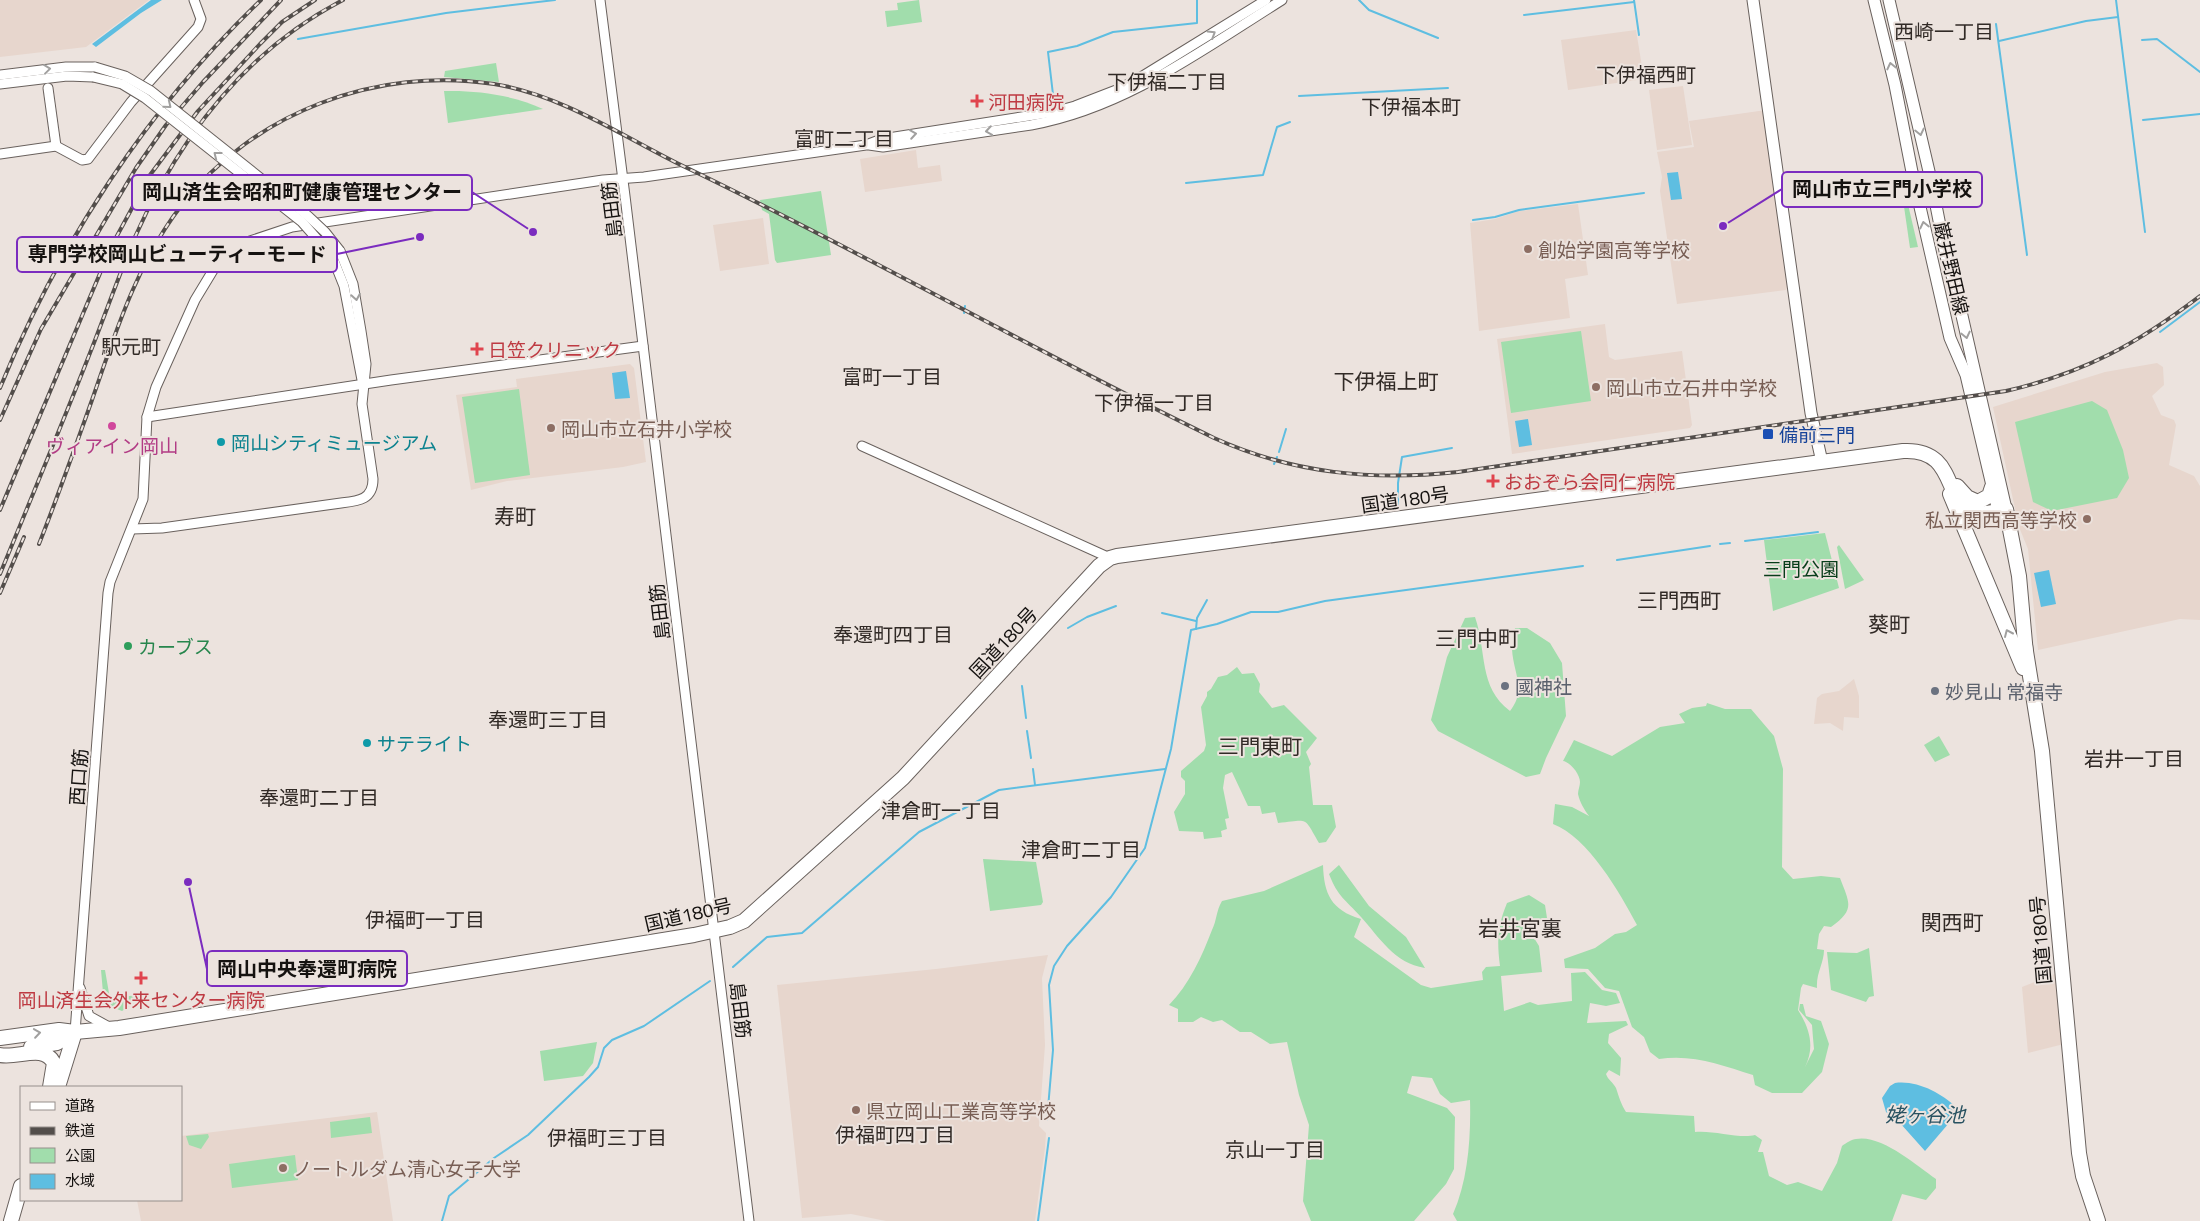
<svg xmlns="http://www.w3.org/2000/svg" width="2200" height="1221" viewBox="0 0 2200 1221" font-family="'Titillium Web','Noto Sans JP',sans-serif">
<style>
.built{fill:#e7d6cd}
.green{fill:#a1ddac}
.water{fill:#5ebee1}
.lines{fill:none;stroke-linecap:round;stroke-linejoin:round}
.stream{stroke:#5ebee1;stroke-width:2}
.minor-casing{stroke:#69615d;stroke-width:11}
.major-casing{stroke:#69615d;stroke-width:13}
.highway-casing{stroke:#69615d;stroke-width:16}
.minor{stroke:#fff;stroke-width:9}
.major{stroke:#fff;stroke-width:11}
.highway{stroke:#fff;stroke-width:14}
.rail-casing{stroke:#534e4b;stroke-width:4}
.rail{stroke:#ece3de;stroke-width:2;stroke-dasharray:5.5;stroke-linecap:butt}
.minor-bridge-casing{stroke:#69615d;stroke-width:11;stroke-linecap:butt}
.minor-bridge{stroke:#fff;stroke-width:9}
.oneway{stroke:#a1a09f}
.health-dot{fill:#e0444e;stroke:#ece3de;stroke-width:2}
.education-dot{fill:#8d6e63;stroke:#ece3de;stroke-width:2}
.hotel-dot{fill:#d1479c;stroke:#ece3de;stroke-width:2}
.transit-dot{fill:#1a4fb4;stroke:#ece3de;stroke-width:2}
.culture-dot{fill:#0f9aa8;stroke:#ece3de;stroke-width:2}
.leisure-dot{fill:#2e9e5b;stroke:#ece3de;stroke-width:2}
.worship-dot{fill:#6b7280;stroke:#ece3de;stroke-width:2}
.labels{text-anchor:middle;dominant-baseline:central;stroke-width:4;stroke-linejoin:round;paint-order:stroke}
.health-label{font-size:19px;fill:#be3a42;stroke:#ece3de;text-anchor:start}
.street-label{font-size:19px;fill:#151210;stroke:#ece3de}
.education-label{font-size:19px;fill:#785e54;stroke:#ece3de;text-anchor:start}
.transit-label{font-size:19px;fill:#164399;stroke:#ece3de;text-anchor:start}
.culture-label{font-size:19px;fill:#0d838f;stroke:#ece3de;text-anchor:start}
.hotel-label{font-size:19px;fill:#b23c85;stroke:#ece3de}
.park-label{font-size:19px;fill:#083d1a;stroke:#ece3de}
.leisure-label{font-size:19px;fill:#27864d;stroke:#ece3de;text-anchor:start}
.worship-label{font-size:19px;fill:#5b616d;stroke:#ece3de;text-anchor:start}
.neighbourhood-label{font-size:20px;fill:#312a26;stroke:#ece3de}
.water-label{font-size:20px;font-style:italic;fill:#285261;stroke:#ece3de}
.quarter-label{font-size:21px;fill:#312a26;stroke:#ece3de}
.leader{fill:none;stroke:#7b2cbf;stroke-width:2}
.callout-dot{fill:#7b2cbf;stroke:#ece3de;stroke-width:2}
.callout{fill:#ece3de;stroke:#7b2cbf;stroke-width:2}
.callout-label{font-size:20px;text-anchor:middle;font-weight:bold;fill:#151210}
</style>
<rect width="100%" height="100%" fill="#ece3de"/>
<g class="built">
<path d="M0 0H149L86 47 0 57Z"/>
<path d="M1636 30 1644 79 1568 90 1561 40Z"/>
<path d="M1683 86 1692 145 1657 150 1649 90Z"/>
<path d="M1766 110 1789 284 1786 290 1677 304 1660 191 1662 177 1657 152 1694 147 1689 121Z"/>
<path d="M916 150 918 168 940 165 942 181 865 192 860 159Z"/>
<path d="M1578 204 1588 275 1565 279 1570 318 1479 331 1470 223 1495 219 1519 211Z"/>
<path d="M763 218 769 264 720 271 713 225Z"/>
<path d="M1605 324 1609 357 1615 360 1682 351 1692 425 1690 428 1512 454 1497 339Z"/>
<path d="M2157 363 2163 367 2164 385 2152 396 2161 415 2174 420 2176 425 2169 465 2194 476 2200 486V620L2180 619 2038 650 2028 549 2019 527 1993 407 2105 372Z"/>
<path d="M630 364 634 368 646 462 623 467 507 481 471 490 456 395 517 387 516 379Z"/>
<path d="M1854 679 1859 696V718L1844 717 1843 731 1830 723 1814 724 1817 698 1822 694 1839 691Z"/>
<path d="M1048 955 1042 978 1045 1045 1039 1126 1046 1133 1045 1148 1035 1221H886L851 1214 802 1218 777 985 936 969Z"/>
<path d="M2055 974 2057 975 2064 1044 2028 1053 2022 987Z"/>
<path d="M377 1112 393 1221H141L137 1200H181V1136Z"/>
</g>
<g class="green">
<path d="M919 0 922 22 887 27 885 11 898 10 897 3Z"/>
<path d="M496 63 499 82 444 77 445 71Z"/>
<path d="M444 91C476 90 513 95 543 109L448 123Z"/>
<path d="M1900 179H1902L1918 247 1910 248Z"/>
<path d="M821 191 831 255 777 263 775 260 769 214 762 210 760 200Z"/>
<path d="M1581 331 1591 401 1511 413 1501 342Z"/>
<path d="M519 389 530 475 475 483 462 397Z"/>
<path d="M2092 401 2107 410 2123 450 2129 478 2117 498 2052 511 2033 502 2015 422Z"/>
<path d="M1825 533 1839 588 1773 611 1764 540Z"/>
<path d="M1839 545 1864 580 1845 589 1837 547Z"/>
<path d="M1475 617C1487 651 1478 687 1510 711 1527 690 1513 672 1512 649 1512 642 1514 635 1515 628H1527L1550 643 1562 663 1566 716 1546 758 1540 774 1526 777 1438 731 1431 720 1447 657 1465 618Z"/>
<path d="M1237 667 1242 674 1254 673 1260 684 1259 692 1272 708 1284 705 1317 738 1306 752 1311 764 1309 767 1313 805H1332L1336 827 1326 842 1319 843C1303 816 1310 820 1278 823L1275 812 1262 814 1260 806H1248L1232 772 1225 775 1223 788 1229 818 1225 819 1227 829 1221 831 1222 837 1204 839 1203 832 1179 831 1174 812 1185 794V781L1181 777V771L1204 751 1206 745 1201 707 1207 696V692L1211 689 1218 677 1227 675Z"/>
<path d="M1707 703 1725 709H1751L1774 736 1783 769 1782 867 1793 879 1821 876 1840 878C1850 904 1855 910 1831 927L1824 926 1819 934 1817 949 1824 950C1824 963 1816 973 1817 988L1803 984 1801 988 1798 1010C1810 1029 1815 1047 1805 1067L1814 1049 1813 1038 1812 1025 1799 1010 1800 1004H1803L1806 1016 1821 1021 1829 1044 1822 1072 1802 1093H1772L1755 1085 1753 1075C1721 1065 1693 1054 1659 1059L1650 1052 1644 1037 1632 1027 1619 991 1605 988 1588 969 1565 968 1564 959 1595 948 1615 934 1626 932 1637 925C1620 893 1588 837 1553 824L1555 804 1572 807 1589 816C1584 809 1580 803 1578 794 1578 790 1580 786 1580 782 1580 774 1570 762 1563 761L1574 740 1612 756 1660 727 1685 723 1679 714 1692 708 1706 706Z"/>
<path d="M1939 736 1950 755 1935 762 1924 745Z"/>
<path d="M983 859 1036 862 1043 902 1041 905 990 911Z"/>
<path d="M1323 865C1324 894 1331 910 1361 919L1354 937 1421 985 1431 988 1483 980 1482 972 1486 967 1500 966C1497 943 1497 927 1507 903L1529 895 1545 905 1547 918 1533 926 1531 933 1539 946 1542 972 1501 976 1504 1011 1530 1002 1538 1005 1572 1001 1571 973 1585 972 1602 990 1616 993 1620 1003 1606 1006 1590 1003 1587 1023 1626 1021 1628 1025 1609 1034 1608 1043 1621 1058 1620 1076 1609 1070 1606 1074C1608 1080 1613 1082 1616 1088 1619 1097 1621 1104 1626 1112L1694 1116 1695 1132C1713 1130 1740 1139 1755 1135L1762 1140 1758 1152H1763L1769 1176 1787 1185 1798 1182 1822 1191 1837 1163 1842 1146C1846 1143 1852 1139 1856 1139 1881 1134 1916 1165 1936 1179V1188L1926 1200 1902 1194 1892 1221H1457L1453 1214C1468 1180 1471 1138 1470 1100L1451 1103 1440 1094 1432 1078 1412 1076 1407 1093 1447 1108 1455 1117 1454 1169 1446 1184 1414 1221H1311L1303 1201 1309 1125 1299 1095 1287 1042 1270 1044 1251 1032H1240L1222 1020 1213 1022 1201 1017 1193 1022H1178V1009L1169 1005C1189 985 1202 956 1212 930 1217 920 1216 911 1222 901L1264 891Z"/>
<path d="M1339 865 1369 906 1406 937 1425 968C1394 963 1380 938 1361 917 1345 899 1338 897 1329 874Z"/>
<path d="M1869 948 1874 996 1869 997 1866 1002 1831 990 1827 952 1857 953Z"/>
<path d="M101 970H105L110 999 136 995 137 1001 122 1011 104 1004Z"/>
<path d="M597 1042 593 1063 583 1076 544 1081 540 1051Z"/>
<path d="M370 1117 372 1133 331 1138 330 1122Z"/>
<path d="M208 1134 209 1137 201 1149 189 1145 186 1136Z"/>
<path d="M295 1155 298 1180 232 1188 229 1164Z"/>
</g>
<g class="water">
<path d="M151 0H162L141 13 96 47 92 44Z"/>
<path d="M1678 172 1682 199 1671 200 1667 173Z"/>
<path d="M626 371 630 398 615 399 612 373Z"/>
<path d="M1528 419 1532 445 1519 447 1515 421Z"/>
<path d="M2049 570 2056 604 2041 607 2034 573Z"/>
<path d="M1895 1083C1917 1080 1941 1093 1956 1107L1949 1123 1925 1151 1900 1123 1886 1112 1882 1098 1890 1086Z"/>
</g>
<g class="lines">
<g class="stream">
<path d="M1359 0 1369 10 1438 38"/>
<path d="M1634 0 1639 35"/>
<path d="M2116 0 2145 232"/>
<path d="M1524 15 1634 2"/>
<path d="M1996 24 2027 255"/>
<path d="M298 39 446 13 555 0"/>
<path d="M2142 40 2157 39 2200 72"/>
<path d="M1999 41 2086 21 2118 17"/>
<path d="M1299 96 1448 88"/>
<path d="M1054 103 1048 52 1077 46 1113 32 1197 23V0"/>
<path d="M2143 120 2200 114"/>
<path d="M1186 183 1263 175 1277 127 1290 122"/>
<path d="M1473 220 1495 217 1519 210 1644 193"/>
<path d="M964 313 965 306"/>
<path d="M2160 332 2200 302"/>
<path d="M1279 452 1286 429"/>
<path d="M1274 464 1277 457"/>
<path d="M1398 506V483L1402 457 1452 448"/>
<path d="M1745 541 1818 532"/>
<path d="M1720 544 1730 543"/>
<path d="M1617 560 1710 546"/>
<path d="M1162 613 1196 621"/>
<path d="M1068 628 1087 617 1116 606"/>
<path d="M1196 629 1197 618 1207 600"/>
<path d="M1022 686 1026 718"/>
<path d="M1027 731 1031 758"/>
<path d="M1033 769 1035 785"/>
<path d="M733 967 767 937 802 933 919 832 999 790 1165 769"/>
<path d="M1047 1120 1053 1050 1049 985 1054 966 1067 946 1111 897 1145 848 1171 749 1191 630 1217 624 1251 612H1278L1325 601 1583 566"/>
<path d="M442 1221 449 1196 494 1158 528 1135 589 1077 598 1067 604 1048 612 1040 644 1026 710 981"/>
<path d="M1038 1221 1049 1138"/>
</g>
<g class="minor-casing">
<g id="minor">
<path d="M600 0 625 196 749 1221"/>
<path d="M0 75 66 67H95"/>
<path d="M0 84 67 76 93 77"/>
<path d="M48 88 56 146"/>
<path d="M869 145 883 147 1031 125C1125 108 1202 50 1282 0"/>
<path d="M0 154 56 146 82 160 88 159 131 102 198 27 201 19 194 0"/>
<path d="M332 256 344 286 362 380"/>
<path d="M147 417 391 380 643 346"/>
<path d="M862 446 1110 558"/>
<path d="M132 529 162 528 341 503C358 501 373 500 373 479L362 404 366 364 361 331 353 284 340 251"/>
<path d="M80 988 89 1016 109 1027"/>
<path d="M75 1032 108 593 110 582 143 499 147 417 156 387 195 300 215 267 231 252 250 241 292 227 603 180 644 177 866 145 882 139 1053 112 1075 106 1119 89 1141 77 1266 0"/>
</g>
</g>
<g class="major-casing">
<g id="major">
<path d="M1753 0 1811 413 1822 462"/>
<path d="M1874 0 1895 85 1912 172 1950 338 1966 375 1998 511"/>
<path d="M1889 0 1931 180 1946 256 1955 285 2006 509"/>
</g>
</g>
<g class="highway-casing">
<g id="highway">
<path d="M1957 486 1967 497 1978 502 1989 496 1992 487"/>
<path d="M1950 494 2023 668"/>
<path d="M2025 645 2042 751 2079 1153 2083 1176 2098 1221"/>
<path d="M0 1038 59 1030 75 1032 119 1028 694 935 730 927 744 921 903 778 1099 566 1110 558 1117 556 1903 451C1959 448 1942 505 1975 513 1985 515 1996 511 2006 509L2019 576 2026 654"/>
<path d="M31 1047 57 1043 75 1032"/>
<path d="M0 1055C18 1059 43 1043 54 1063L50 1087"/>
<path d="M58 1087 75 1032"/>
<path d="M11 1221 21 1186"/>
</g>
</g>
<use href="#minor" class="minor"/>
<use href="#major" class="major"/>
<use href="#highway" class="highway"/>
<g class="rail-casing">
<g id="rail">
<path d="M0 388C59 243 148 108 261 0"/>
<path d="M0 420 41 329 136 168 166 125 203 82 281 0"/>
<path d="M0 510 112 245 150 175 198 111 260 44 282 22 315 0"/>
<path d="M39 544C58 496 75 448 92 400 115 334 137 263 181 206 253 112 378 66 494 84 562 95 622 136 683 166 862 252 1035 351 1214 438 1294 474 1372 481 1458 472L2006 391C2084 373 2137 344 2200 296"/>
<path d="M0 574C30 501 61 427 90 353 105 315 119 275 135 237 179 138 245 51 343 0"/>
<path d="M0 593 24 537"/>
</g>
</g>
<use href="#rail" class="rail"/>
<g class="minor-bridge-casing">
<g id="minor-bridge">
<path d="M95 67 125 76 151 91 308 216 325 232 340 251"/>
<path d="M93 77 122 84 145 98 302 222 332 256"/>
</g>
</g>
<use href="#minor-bridge" class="minor-bridge"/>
</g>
<defs><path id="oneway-chevron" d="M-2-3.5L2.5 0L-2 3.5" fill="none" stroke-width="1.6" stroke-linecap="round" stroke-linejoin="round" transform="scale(1.25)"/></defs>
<g class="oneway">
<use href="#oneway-chevron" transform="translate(1212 34) rotate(-32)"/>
<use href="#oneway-chevron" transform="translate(1891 66) rotate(-103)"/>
<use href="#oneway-chevron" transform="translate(47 69) rotate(-7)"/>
<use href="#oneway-chevron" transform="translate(168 105) rotate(39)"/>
<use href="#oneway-chevron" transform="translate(989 131) rotate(171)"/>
<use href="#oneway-chevron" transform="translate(1920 132) rotate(77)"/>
<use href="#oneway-chevron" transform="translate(913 134) rotate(-9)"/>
<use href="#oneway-chevron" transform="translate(217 155) rotate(-142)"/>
<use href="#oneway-chevron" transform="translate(1924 225) rotate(-103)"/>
<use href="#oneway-chevron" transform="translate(356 297) rotate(80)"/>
<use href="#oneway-chevron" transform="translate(1966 335) rotate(77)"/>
<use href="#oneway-chevron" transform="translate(2008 633) rotate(-114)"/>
<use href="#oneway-chevron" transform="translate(37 1033) rotate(-8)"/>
</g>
<g class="health-dot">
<path d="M974.5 93.5h5v5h5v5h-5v5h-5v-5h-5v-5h5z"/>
<path d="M474.5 341.5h5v5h5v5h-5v5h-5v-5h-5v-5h5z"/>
<path d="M1490.5 473.5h5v5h5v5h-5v5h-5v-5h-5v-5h5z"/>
<path d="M138.5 970.5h5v5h5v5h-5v5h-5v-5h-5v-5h5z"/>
</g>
<g class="education-dot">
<circle cx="1528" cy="249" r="5"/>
<circle cx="1596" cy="387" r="5"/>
<circle cx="551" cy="428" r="5"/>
<circle cx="2087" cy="519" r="5"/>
<circle cx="856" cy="1110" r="5"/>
<circle cx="283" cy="1168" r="5"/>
</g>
<circle class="hotel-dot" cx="112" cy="426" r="5"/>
<rect class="transit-dot" x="1762" y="428" width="12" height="12" rx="2.5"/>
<g class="culture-dot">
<circle cx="221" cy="442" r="5"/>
<circle cx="367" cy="743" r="5"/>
</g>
<circle class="leisure-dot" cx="128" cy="646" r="5"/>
<g class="worship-dot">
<circle cx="1505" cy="686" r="5"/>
<circle cx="1935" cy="691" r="5"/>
</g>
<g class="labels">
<g class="health-label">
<text x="988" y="101">河田病院</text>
<text x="488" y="349">日笠クリニック</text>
<text x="1504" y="481">おおぞら会同仁病院</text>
<text x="141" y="999" text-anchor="middle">岡山済生会外来センター病院</text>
</g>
<g class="street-label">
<text transform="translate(611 210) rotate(-97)">島田筋</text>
<text transform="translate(1952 268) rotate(77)">巌井野田線</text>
<text transform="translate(1405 499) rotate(-8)">国道180号</text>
<text transform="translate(659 612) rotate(-97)">島田筋</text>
<text transform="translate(1003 642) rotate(-47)">国道180号</text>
<text transform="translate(78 777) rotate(-86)">西口筋</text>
<text transform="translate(688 914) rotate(-13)">国道180号</text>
<text transform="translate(2040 940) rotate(-95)">国道180号</text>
<text transform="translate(741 1010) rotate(83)">島田筋</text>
</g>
<g class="education-label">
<text x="1538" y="249">創始学園高等学校</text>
<text x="1606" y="387">岡山市立石井中学校</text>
<text x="561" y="428">岡山市立石井小学校</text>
<text x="2077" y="519" text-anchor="end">私立関西高等学校</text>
<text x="866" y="1110">県立岡山工業高等学校</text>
<text x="293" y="1168">ノートルダム清心女子大学</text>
</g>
<g class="transit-label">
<text x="1779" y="434">備前三門</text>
</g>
<g class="culture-label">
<text x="231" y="442">岡山シティミュージアム</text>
<text x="377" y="743">サテライト</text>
</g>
<g class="hotel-label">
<text x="112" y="445">ヴィアイン岡山</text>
</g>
<g class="park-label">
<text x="1801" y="568">三門公園</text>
</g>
<g class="leisure-label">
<text x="138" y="646">カーブス</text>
</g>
<g class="worship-label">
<text x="1515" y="686">國神社</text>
<text x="1945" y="691">妙見山 常福寺</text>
</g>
<g class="neighbourhood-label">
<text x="1944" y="31">西崎一丁目</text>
<text x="1646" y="74">下伊福西町</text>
<text x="1167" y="81">下伊福二丁目</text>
<text x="1411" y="106">下伊福本町</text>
<text x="844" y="138">富町二丁目</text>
<text x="131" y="346">駅元町</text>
<text x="892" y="376">富町一丁目</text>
<text x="1154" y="402">下伊福一丁目</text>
<text x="893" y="634">奉還町四丁目</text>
<text x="548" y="719">奉還町三丁目</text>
<text x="2134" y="758">岩井一丁目</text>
<text x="319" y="797">奉還町二丁目</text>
<text x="941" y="810">津倉町一丁目</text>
<text x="1081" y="849">津倉町二丁目</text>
<text x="425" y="919">伊福町一丁目</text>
<text x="895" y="1134">伊福町四丁目</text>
<text x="607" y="1137">伊福町三丁目</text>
<text x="1275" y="1149">京山一丁目</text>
</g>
<g class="water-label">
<text x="1925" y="1114">姥ヶ谷池</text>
</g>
<g class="quarter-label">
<text x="1386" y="381">下伊福上町</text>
<text x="515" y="516">寿町</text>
<text x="1679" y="600">三門西町</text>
<text x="1889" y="624">葵町</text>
<text x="1477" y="638">三門中町</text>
<text x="1260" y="746">三門東町</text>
<text x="1952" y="922">関西町</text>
<text x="1520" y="928">岩井宮裏</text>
</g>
</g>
<path class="leader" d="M1723 226L1782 189M533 232L472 192M420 237L337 254M188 882L207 969"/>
<g class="callout-dot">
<circle cx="1723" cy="226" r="5"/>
<circle cx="533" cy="232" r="5"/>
<circle cx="420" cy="237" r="5"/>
<circle cx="188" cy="882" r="5"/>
</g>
<g class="callout">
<rect x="1782" y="172" width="200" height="35" rx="5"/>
<rect x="132" y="175" width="340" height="35" rx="5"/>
<rect x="17" y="237" width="320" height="35" rx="5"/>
<rect x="207" y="951" width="200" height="35" rx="5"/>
</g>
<g class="callout-label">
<text x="1882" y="196">岡山市立三門小学校</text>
<text x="302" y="199">岡山済生会昭和町健康管理センター</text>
<text x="177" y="261">専門学校岡山ビューティーモード</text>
<text x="307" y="976">岡山中央奉還町病院</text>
</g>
<rect x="20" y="1086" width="162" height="115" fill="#ece3de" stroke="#968f8c"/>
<rect x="30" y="1102" width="25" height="8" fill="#ffffff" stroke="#968f8c"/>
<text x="65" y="1111" font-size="15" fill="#151210">道路</text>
<rect x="30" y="1127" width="25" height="8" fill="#534e4b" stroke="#968f8c"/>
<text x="65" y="1136" font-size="15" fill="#151210">鉄道</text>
<rect x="30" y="1148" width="25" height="15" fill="#a1ddac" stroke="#968f8c"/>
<text x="65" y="1161" font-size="15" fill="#151210">公園</text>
<rect x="30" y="1174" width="25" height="15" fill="#5ebee1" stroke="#968f8c"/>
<text x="65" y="1186" font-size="15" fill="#151210">水域</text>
</svg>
